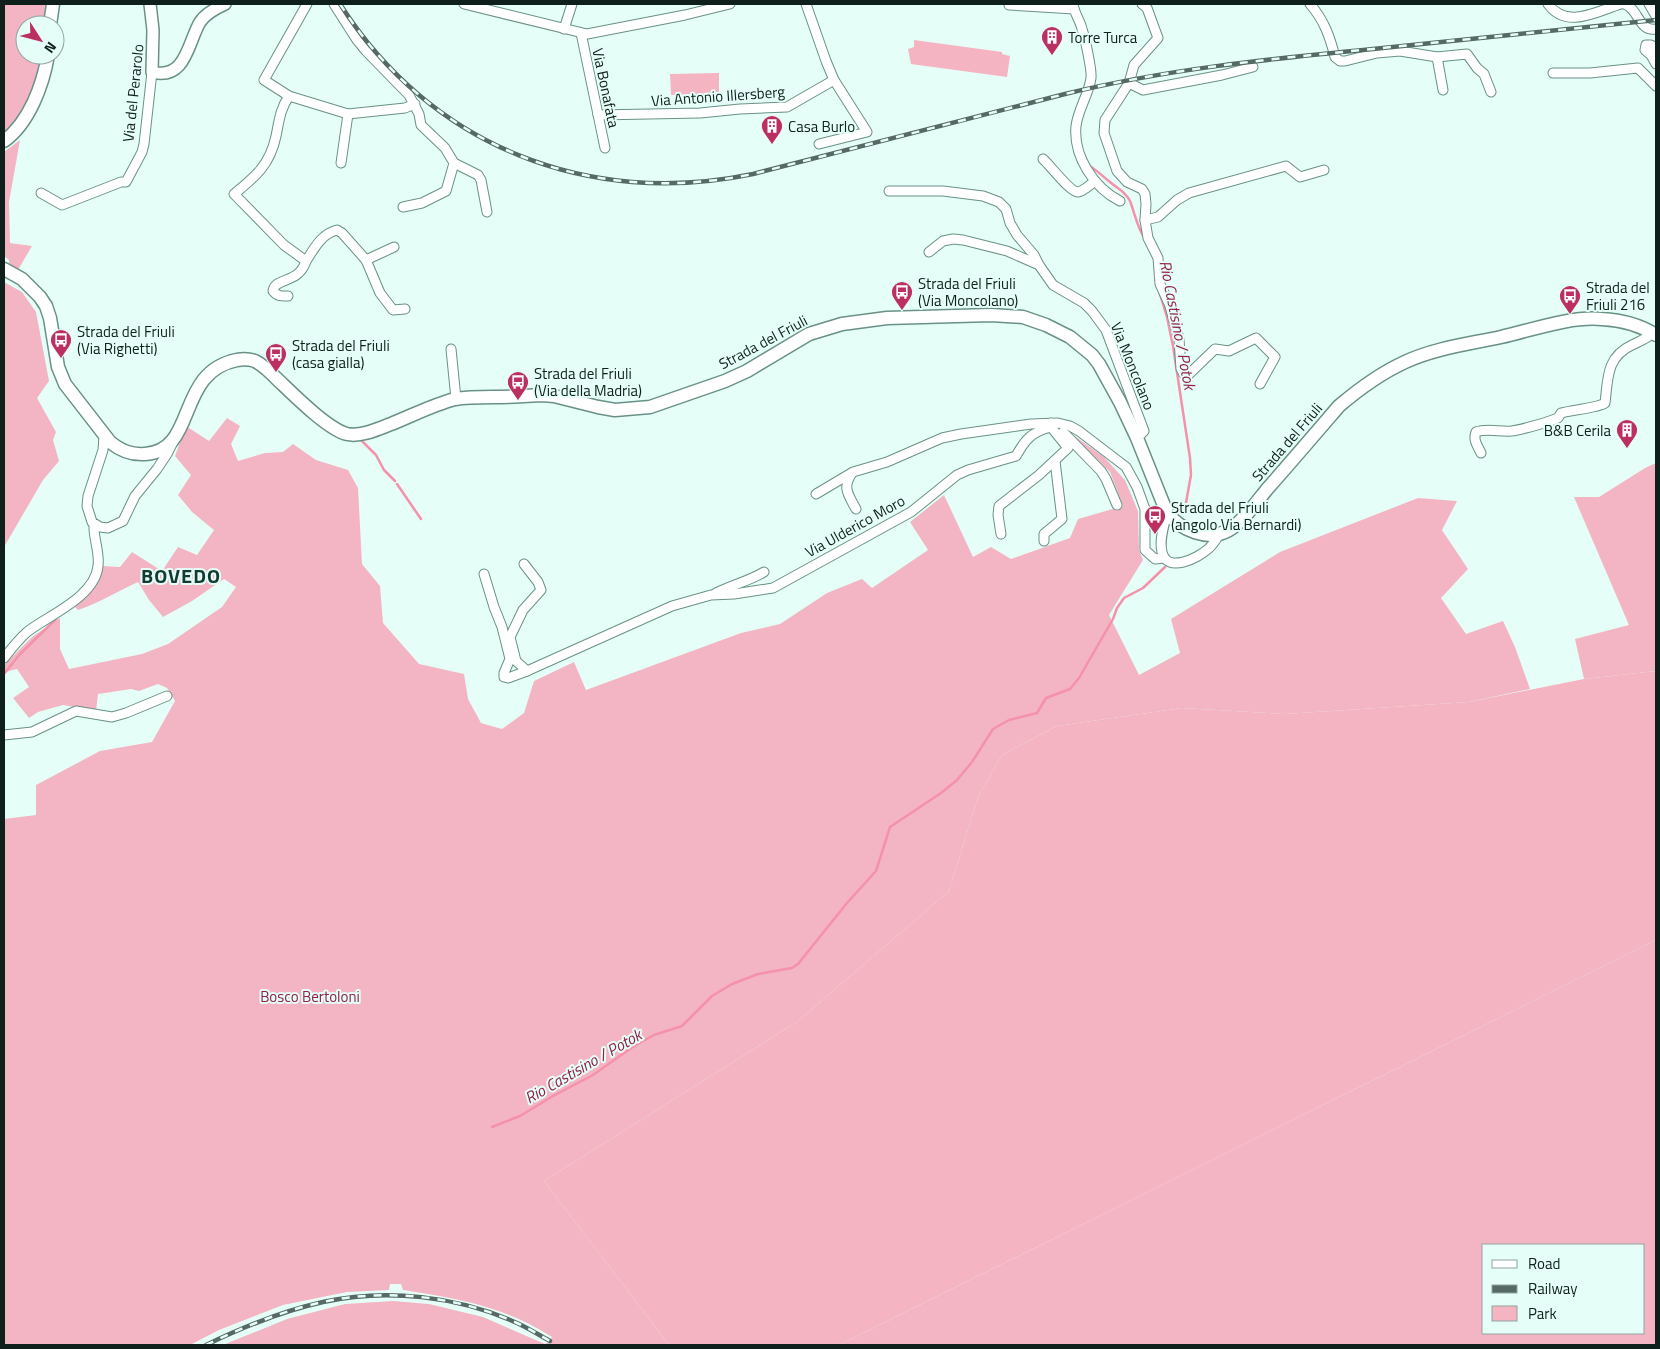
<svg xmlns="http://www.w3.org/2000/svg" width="1660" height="1349" viewBox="0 0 1660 1349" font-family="'Titillium Web',sans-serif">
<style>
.green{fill:#f4b4c2}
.forest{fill:#f3b5c3;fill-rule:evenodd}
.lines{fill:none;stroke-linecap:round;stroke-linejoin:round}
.stream{stroke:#f591aa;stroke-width:2.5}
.minor-casing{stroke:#699187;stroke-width:11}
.tertiary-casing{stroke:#699187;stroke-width:14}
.secondary-casing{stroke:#699187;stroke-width:15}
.minor{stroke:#fff;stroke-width:9}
.tertiary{stroke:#fff;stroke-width:11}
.secondary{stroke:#fff;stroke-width:12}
.rail-casing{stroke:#566964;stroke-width:4.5}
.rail{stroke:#e5fff8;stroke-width:2.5;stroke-dasharray:8;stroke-linecap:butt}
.labels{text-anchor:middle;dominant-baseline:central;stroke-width:4;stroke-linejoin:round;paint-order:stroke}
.poi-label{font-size:15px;fill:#0f1f1b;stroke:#e5fff8;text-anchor:start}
.street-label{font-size:15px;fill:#0f1f1b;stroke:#e5fff8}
.park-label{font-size:15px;fill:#931f49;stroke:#e5fff8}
.water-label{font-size:16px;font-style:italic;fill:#94204a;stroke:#e5fff8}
.district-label{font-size:20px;font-weight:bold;letter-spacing:1px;fill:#133b33;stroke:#e5fff8}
</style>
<rect width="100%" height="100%" fill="#e5fff8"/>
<g class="green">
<path d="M914 40 1002 52V54L1010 56 1007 77 911 64 908 49 914 47Z"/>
<path d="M719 73V94L671 95 670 74Z"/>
<path d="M1656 671V940L839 1345H669L544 1181 798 1021 949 891 978 797 1002 755 1057 726 1182 708 1285 714 1469 702 1584 679Z"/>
</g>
<g class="forest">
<path d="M4 4H45L44 25H25V55H45L32 93 18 120 4 135Z"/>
<path d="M20 140 9 202 10 243 32 246 18 270 9 265V260L4 256V152Z"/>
<path d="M4 282 22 292 36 312 49 381 37 398 56 432 53 440 59 461 43 480 4 547Z"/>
<path d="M227 418 240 426 231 444 238 461 265 453 283 452 293 444 316 460 348 470 358 488 362 564 380 586 383 623 419 664 464 674 468 699 481 723 502 729 524 713 534 681 574 662 586 690 741 633 780 624 827 593 862 579 872 588 928 550 910 522 944 495 973 557 991 547 1011 559 1070 538 1078 519 1123 506 1110 472 1069 432 1104 457 1125 480 1138 511 1139 550 1143 560 1109 615 1139 675 1180 653 1171 619 1280 552 1418 498 1457 501 1442 530 1468 569 1441 598 1466 634 1503 621 1515 647 1530 689 1469 702 1285 714 1182 708 1057 726 1002 755 978 797 949 891 798 1021 544 1181 669 1345H223L287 1319 345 1304 393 1301 429 1304 483 1317 545 1344 550 1341 552 1337C506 1307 457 1298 403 1290L401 1284H390L389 1290 347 1292 283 1305 219 1330 190 1345H4V819L36 815V785L100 751 152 742 175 701 167 688 158 684 139 691 131 689 98 694 96 711 63 705 38 712 29 718 13 698 29 687 17 669 4 672V665L32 637 60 618V649L69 669 142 654 168 644 222 607 236 587 224 579 192 601 163 617 149 600 138 582C118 591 99 603 78 610L73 605 94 584 102 566 120 567 132 552 162 571 178 547 197 555 214 530 192 512 178 495 191 475 175 456 186 426 209 441Z"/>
<path d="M1656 463V671L1584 679 1575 639 1629 625 1574 497H1599L1645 468Z"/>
<path d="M1656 940V1345H839ZM1644 1245V1333H1484V1245Z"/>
</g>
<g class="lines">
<g class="stream">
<path d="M1088 165C1097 170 1102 176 1110 182 1118 189 1125 191 1130 201 1135 214 1137 227 1145 239"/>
<path d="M1159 291 1167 317 1173 346 1190 458 1191 475 1185 508"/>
<path d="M361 440 376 455 384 470 395 481"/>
<path d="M397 484 421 519"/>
<path d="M4 674 20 654 57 618"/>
<path d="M492 1127 520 1116 553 1096 593 1075 634 1046 654 1035 682 1026 712 996 732 984 758 974 792 968 798 964 847 903 876 871 890 827 941 793 957 780 972 762 993 729 1009 720 1037 713 1046 698 1070 689 1079 678 1113 619 1117 608 1124 598 1143 588 1165 567"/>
</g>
<g class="minor-casing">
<g id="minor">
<path d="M307 4 264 80 289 96C280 109 279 122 276 136 270 165 255 177 234 194L284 245 306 261C314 249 321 234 337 230L342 233 366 260 380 293 393 310 405 309"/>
<path d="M334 4 357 40 366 51 409 95 419 114 421 125 445 148 454 163 478 175 481 180 487 212"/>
<path d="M464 4 587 34 685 15 730 4"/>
<path d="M806 4 826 61 834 80 867 132 819 144"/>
<path d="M1009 4V5L1074 9"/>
<path d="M1073 4C1074 13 1080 20 1082 29 1085 38 1092 70 1091 78 1089 94 1078 109 1076 126 1073 156 1094 188 1120 201"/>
<path d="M1142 4 1147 8 1158 38 1134 65 1129 83 1105 120 1104 133 1117 171 1127 182 1142 189 1145 194 1146 204 1145 220 1148 238 1158 258 1160 284 1170 306 1179 339 1181 369 1184 374 1188 375 1215 349 1229 351 1256 338 1275 357 1260 384"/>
<path d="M1310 4C1324 20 1330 37 1335 57L1340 61H1345L1377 53 1400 51 1437 57 1467 54 1477 68 1484 74 1491 92"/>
<path d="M1548 4C1567 30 1597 11 1621 4"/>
<path d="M1624 4C1639 8 1638 32 1656 29"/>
<path d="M1649 4 1656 16"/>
<path d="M564 29 572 4"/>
<path d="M581 33 605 148"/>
<path d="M1656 48 1651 45H1646L1645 50 1651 55 1656 64"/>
<path d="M1437 57 1443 90"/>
<path d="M1553 73H1590L1638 68 1656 86"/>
<path d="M1129 83 1143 90 1222 75 1253 67"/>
<path d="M289 96 348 114 405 108 415 104"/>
<path d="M598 115 700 113 740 109 787 107 834 80"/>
<path d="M1043 159C1050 165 1070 192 1078 192 1084 191 1091 184 1095 181"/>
<path d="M341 163 348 114"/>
<path d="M889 191H943L983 196 999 202 1006 209 1010 223 1017 235 1034 255 1039 265 1053 285 1084 303 1092 311 1106 330 1144 431 1137 438"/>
<path d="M41 193 62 205 121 182H126L142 152 144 144 152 72"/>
<path d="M403 207 422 203 446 191 454 163"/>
<path d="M1145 220 1158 217 1177 200 1189 193 1286 166 1300 177 1324 170"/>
<path d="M929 252 943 241 953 239 963 240 1007 251 1039 265"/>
<path d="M366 260 394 247"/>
<path d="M288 296C282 296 278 297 273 291 275 277 299 284 306 261"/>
<path d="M451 349 456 399"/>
<path d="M1063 432 1101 471 1106 479 1117 505"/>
<path d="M104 436 103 450 88 496 87 506 92 522 100 527 108 528 123 521 135 496 157 469 167 454 173 442"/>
<path d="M1481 453C1477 445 1473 440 1476 432 1487 428 1500 432 1512 431 1528 428 1543 424 1558 418L1561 413C1571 410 1598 408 1605 403 1608 379 1606 357 1632 345 1640 341 1646 339 1653 333"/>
<path d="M852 473C842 488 848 494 856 509"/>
<path d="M816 494 853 472 887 462 942 438 961 434 1031 424 1058 423 1070 426 1079 431 1126 467 1137 487 1145 509V550L1155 559 1164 558"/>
<path d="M1167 513C1164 525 1159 540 1162 552 1167 574 1198 558 1208 549 1213 545 1216 539 1220 534"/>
<path d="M1001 534 998 515 999 506 1039 475 1068 448 1051 427V423"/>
<path d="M1044 541V534L1062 519 1055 461"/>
<path d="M524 564 538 582 541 590 523 610 510 637 516 661 527 671 672 606 711 595 734 594 773 588 911 512 957 475 968 470 1016 456C1025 440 1031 432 1051 427"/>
<path d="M484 574 494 607 502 627 510 659 504 673V677L508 678 527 671"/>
<path d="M716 593C732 585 749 581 764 572"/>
<path d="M4 658C11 649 18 640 27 632 49 615 95 597 98 566 100 552 93 538 94 524"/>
<path d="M4 735 32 732 76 711 112 717 126 713 167 696"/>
</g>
</g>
<g class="tertiary-casing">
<path id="tertiary" d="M150 4 153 30 152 72C186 81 188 42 200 22 206 13 216 8 225 4"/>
</g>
<g class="secondary-casing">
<g id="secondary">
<path d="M50 25 53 4"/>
<path d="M4 141C29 123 43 85 48 55"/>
<path d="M4 269 22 279 40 297 46 306 50 318 58 367 65 384 110 442C121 451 131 455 145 454 198 451 175 372 237 360 243 359 249 359 255 361 263 365 270 372 276 378 292 393 327 429 347 434 361 437 378 429 391 424 411 416 435 404 455 399 467 397 481 397 493 397 510 397 526 396 542 395L554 396 598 407 615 410 650 407 725 381 747 371 809 334 842 324 887 318 991 315 1023 317 1046 325 1070 337 1092 355 1099 364 1120 402 1137 438 1167 513C1181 530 1208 542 1229 530 1242 523 1258 500 1268 488 1292 461 1315 434 1339 406 1359 389 1381 373 1405 362 1435 348 1469 344 1501 337 1532 330 1570 316 1602 319 1621 320 1640 325 1656 335"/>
</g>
</g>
<use href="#minor" class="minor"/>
<use href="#tertiary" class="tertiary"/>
<use href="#secondary" class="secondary"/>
<g class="rail-casing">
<g id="rail">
<path d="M340 4C431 147 589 208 753 174L1065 94C1167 69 1269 59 1373 49 1467 39 1562 30 1656 20"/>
<path d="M206 1345C243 1327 282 1311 323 1302 386 1288 458 1296 517 1323 528 1328 539 1335 550 1341"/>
</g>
</g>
<use href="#rail" class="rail"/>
</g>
<defs>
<g id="building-pin" transform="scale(1.125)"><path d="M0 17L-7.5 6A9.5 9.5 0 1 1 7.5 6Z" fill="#bc2f61" stroke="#e5fff8"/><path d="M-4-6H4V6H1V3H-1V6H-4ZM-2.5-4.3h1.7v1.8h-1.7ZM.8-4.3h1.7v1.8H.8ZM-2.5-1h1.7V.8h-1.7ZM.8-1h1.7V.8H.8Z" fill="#fff"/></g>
<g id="bus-pin" transform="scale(1.125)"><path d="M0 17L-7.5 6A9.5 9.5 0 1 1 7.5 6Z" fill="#bc2f61" stroke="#e5fff8"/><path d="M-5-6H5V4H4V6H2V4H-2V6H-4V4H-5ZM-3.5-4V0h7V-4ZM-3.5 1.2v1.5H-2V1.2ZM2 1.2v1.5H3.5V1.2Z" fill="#fff"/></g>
</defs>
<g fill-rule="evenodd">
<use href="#building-pin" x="1052" y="37"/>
<use href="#building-pin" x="772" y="126"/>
<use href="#bus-pin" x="902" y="292"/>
<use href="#bus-pin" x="1570" y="296"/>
<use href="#bus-pin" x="61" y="340"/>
<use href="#bus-pin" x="276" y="354"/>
<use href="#bus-pin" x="518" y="382"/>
<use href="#building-pin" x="1627" y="430"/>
<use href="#bus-pin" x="1155" y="516"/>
</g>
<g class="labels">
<g class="poi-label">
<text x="1068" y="37">Torre Turca</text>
<text x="788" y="126">Casa Burlo</text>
<text x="918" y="283">Strada del Friuli<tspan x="918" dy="17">(Via Moncolano)</tspan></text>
<text x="1586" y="287">Strada del<tspan x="1586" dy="17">Friuli 216</tspan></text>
<text x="77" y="331">Strada del Friuli<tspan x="77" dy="17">(Via Righetti)</tspan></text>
<text x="292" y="345">Strada del Friuli<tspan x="292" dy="17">(casa gialla)</tspan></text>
<text x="534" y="373">Strada del Friuli<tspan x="534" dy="17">(Via della Madria)</tspan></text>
<text x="1611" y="430" text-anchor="end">B&amp;B Cerila</text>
<text x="1171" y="507">Strada del Friuli<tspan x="1171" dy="17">(angolo Via Bernardi)</tspan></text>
</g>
<g class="street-label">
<text transform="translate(606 88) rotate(78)">Via Bonafata</text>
<text transform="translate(133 93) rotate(-84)">Via del Perarolo</text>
<text transform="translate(718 96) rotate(-4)">Via Antonio Illersberg</text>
<text transform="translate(763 342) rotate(-28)">Strada del Friuli</text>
<text transform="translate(1133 366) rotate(68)">Via Moncolano</text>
<text transform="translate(1287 442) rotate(-49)">Strada del Friuli</text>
<text transform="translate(855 526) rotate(-29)">Via Ulderico Moro</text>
</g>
<g class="park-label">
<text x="310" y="996">Bosco Bertoloni</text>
</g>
<g class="water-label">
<text transform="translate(1178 325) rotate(79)">Rio Castisino / Potok</text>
<text transform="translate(583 1066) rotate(-30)">Rio Castisino / Potok</text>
</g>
<g class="district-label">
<text x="181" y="575">BOVEDO</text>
</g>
</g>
<rect width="1660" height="1349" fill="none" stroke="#0f1f1b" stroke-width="10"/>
<rect x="1482" y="1244" width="162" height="90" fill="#e5fff8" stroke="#8fa5a0"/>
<rect x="1492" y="1260" width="25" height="8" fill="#ffffff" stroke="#8fa5a0"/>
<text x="1528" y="1269" font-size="15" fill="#0f1f1b">Road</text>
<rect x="1492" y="1285" width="25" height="8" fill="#566964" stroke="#8fa5a0"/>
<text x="1528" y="1294" font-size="15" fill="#0f1f1b">Railway</text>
<rect x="1492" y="1306" width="25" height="15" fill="#f4b4c2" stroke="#8fa5a0"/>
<text x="1528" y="1319" font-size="15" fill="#0f1f1b">Park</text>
<g transform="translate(40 40) rotate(126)"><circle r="24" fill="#e5fff8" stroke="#8fa5a0"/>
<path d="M0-4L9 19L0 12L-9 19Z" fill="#bc2f61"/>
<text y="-8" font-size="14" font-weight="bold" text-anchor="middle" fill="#0f1f1b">N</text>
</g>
</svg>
